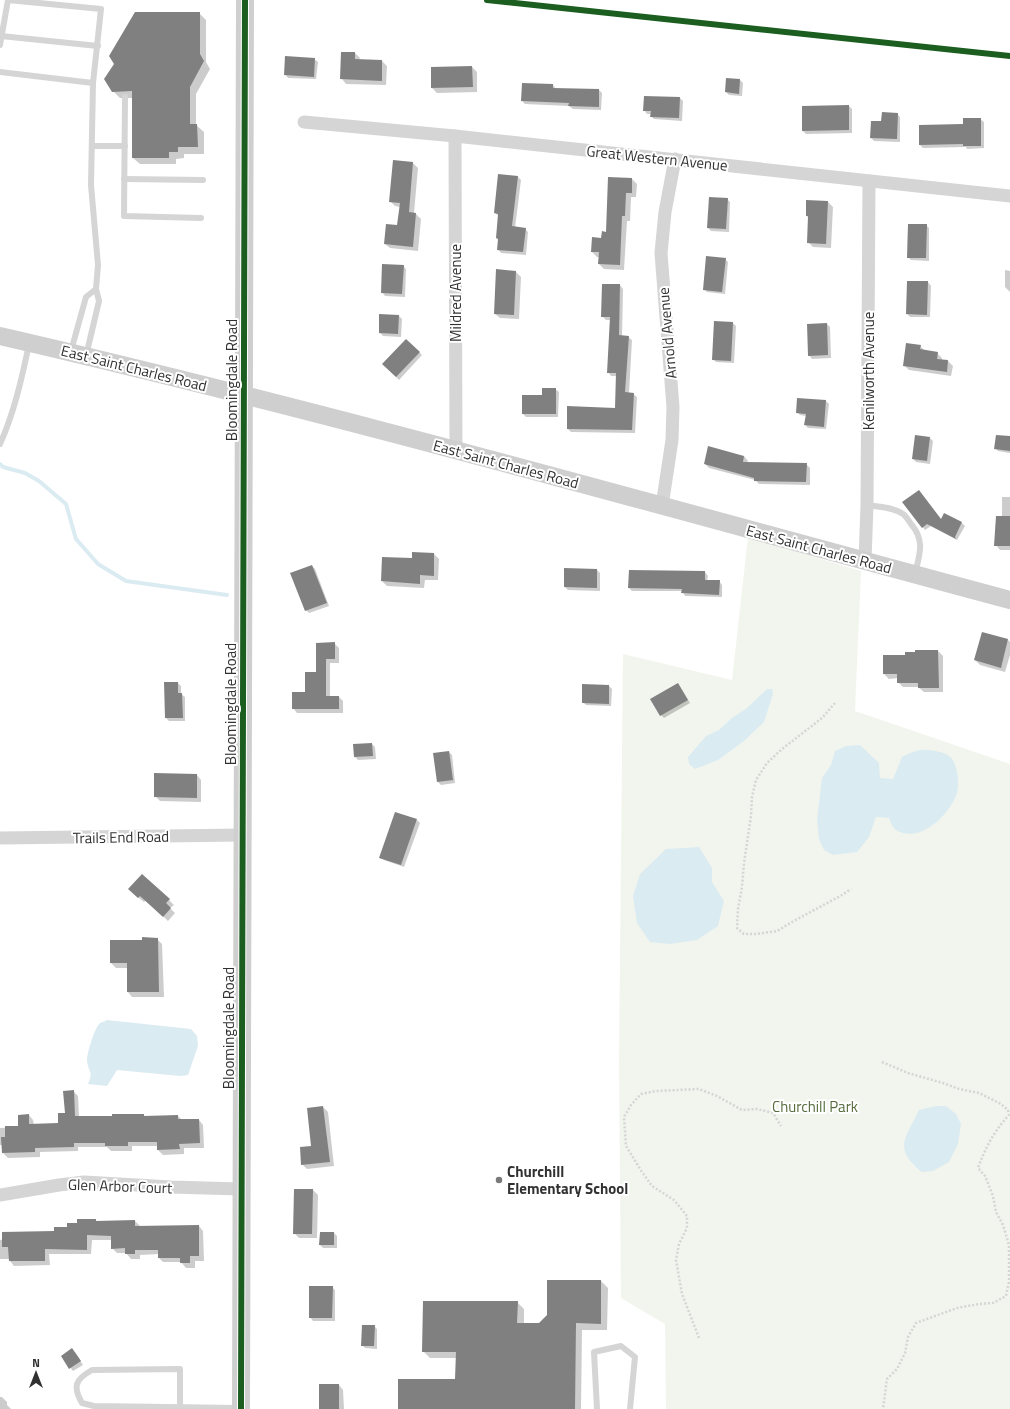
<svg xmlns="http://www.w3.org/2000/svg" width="1010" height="1409" viewBox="0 0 1010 1409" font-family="'Titillium Web',sans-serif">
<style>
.green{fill:#f2f5ed}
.water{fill:#dbebf2}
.shadow{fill:#0003}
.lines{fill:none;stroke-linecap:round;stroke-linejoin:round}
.stream{stroke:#dbebf2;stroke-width:4}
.building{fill:#808080}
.path{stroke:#d5d5d5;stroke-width:2.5;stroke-dasharray:2 2;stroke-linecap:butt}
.lane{stroke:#d5d5d5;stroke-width:6}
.street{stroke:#d5d5d5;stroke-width:13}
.secondary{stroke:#cfcfcf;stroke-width:18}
.cycleway-casing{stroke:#fff;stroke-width:8}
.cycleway{stroke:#1b5e20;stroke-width:6}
.poi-dot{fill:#797979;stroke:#fff;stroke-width:1.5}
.labels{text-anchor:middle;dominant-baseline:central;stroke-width:4;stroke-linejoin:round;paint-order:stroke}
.street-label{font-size:15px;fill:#313131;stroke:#fff}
.park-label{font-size:15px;fill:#576c3e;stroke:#fff}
.poi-label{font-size:15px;font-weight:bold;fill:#313131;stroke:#fff;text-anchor:start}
</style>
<rect width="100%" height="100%" fill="#fff"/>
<path class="green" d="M748 537 861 571 855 711 1010 764V1409H666L665 1324 621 1298 619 1061 623 654 732 680Z"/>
<g class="water">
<path d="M767 689H772L773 694 764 722 744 741 718 760 695 769 689 764 688 757 706 736 719 730 732 718 747 708Z"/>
<path d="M860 745 879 763 880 778 893 779 902 757C917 749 924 748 940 752 949 754 954 759 956 768 959 777 959 790 955 798 947 815 928 834 909 834 903 833 896 832 893 827 891 824 890 821 889 818L876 817 869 837 857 852 833 855 824 850 819 839 817 819 822 778 831 765 835 751 846 746Z"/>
<path d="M699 847 712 868V882L724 901 718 926 697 940 670 944 650 942 637 923 633 896 640 874 666 849Z"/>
<path d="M107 1020 191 1029 197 1036 198 1046 188 1075 180 1076 117 1070 107 1086 88 1084C94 1070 88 1073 87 1060 87 1053 94 1030 99 1024 101 1022 104 1022 107 1020Z"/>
<path d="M936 1106H946L956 1114 961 1124 958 1144 949 1162 933 1171 922 1172C892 1148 906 1138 919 1110Z"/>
</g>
<g class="shadow">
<path d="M199 13 206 20V62L210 69 196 94V125L204 132V154H184V158L176 159V164H140L133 158V98H120L113 91Z"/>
<path d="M342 53H355L360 58 359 60 382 61 387 66 386 85 346 84 342 79Z"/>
<path d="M314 59 318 62 316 79 288 78 285 74Z"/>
<path d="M472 67 477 72V92L437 93 432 88Z"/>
<path d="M727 79 740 80 743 83 742 96 729 95 726 92Z"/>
<path d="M553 85 556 89 599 90 602 93 601 110 573 109 569 106 525 104 522 101Z"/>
<path d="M680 98 683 101 682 121 654 119 651 116 652 114H647L644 110Z"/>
<path d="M849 106 852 109V133L806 134 803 131Z"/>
<path d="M897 114 900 117V142L874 141 871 138 882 122Z"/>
<path d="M980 119 984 122V148L967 149 966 147 923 148 920 145Z"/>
<path d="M413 163 418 168 414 213 416 214 421 219 418 251 390 248 385 244 398 226 400 207 395 206 390 201Z"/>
<path d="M518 177 521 180 515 228 525 229 528 232 526 255 501 253 498 249 499 240 497 238 499 216 495 213Z"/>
<path d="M632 179 637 184 636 197H631L630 221H627L624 270 604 269 599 264V257H597L592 252 607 233Z"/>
<path d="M727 199 730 202 729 232 711 231 708 228Z"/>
<path d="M807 201 828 202 833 207 831 248 813 247 808 242 809 219 807 216Z"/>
<path d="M926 225 929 228V261L911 260 908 257Z"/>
<path d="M725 259 728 262 725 294 707 292 704 289Z"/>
<path d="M403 266 406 269 405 297 385 296 382 292Z"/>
<path d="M1005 270 1010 271V292L1005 287Z"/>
<path d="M516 272 521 277 519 319 500 318 495 314Z"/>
<path d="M928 282 931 286 930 317H910L907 314Z"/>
<path d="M620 285 623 289 622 336 628 337 632 340 629 393 633 394 637 397 635 433 571 432 568 429 616 409 617 376H611L608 372 611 320H606L602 316Z"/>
<path d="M399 316 402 319 401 337 383 336 380 333Z"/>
<path d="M733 323 736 326 734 363 716 362 713 359Z"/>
<path d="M827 324 830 327 831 358 812 359 809 355Z"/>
<path d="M406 340 422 355 399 380 383 364Z"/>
<path d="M920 346 925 351 937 353 942 358V360L948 361 953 366 951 376 909 370 904 365Z"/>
<path d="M555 389 559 392 558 417H526L523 414 543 396Z"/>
<path d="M826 401 829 404 826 429 808 428 805 425 806 416 800 415 797 412Z"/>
<path d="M1010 437V453L998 451 995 448Z"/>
<path d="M930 438 933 441 930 464 916 462 913 459Z"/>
<path d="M744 456 748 461 747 463 806 464 810 468V485L759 484 755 480 709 468 705 464Z"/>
<path d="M1002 497H1010V550H1000L996 545 1002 517Z"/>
<path d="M904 502 942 520 962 523 965 526 957 540 931 526 925 530Z"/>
<path d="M434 554 439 559 438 580H425L424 588 387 586 382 581 413 559Z"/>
<path d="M312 566 315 569 329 606 309 613 306 610Z"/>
<path d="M597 570 600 573V591L568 590 565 587Z"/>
<path d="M705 572 708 576 707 581H719L722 585V597L685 596 682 591H632L629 588Z"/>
<path d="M982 633 1008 640 1010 642V655L1005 672 980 665 975 660Z"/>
<path d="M334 643 339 648V663H330V697H339L343 701V713H297L293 708 306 693Z"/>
<path d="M938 651 943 656V692H924L918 687H903L898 682V678L889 679 884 674 906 656Z"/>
<path d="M178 683 181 686V694L185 697V721H169L166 718Z"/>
<path d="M609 686 612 689 611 706 586 705 583 702Z"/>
<path d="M680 687 690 703 664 718 661 715Z"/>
<path d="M372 744 375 747 376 759 358 760 355 757 354 745Z"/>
<path d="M449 752 452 755 455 783 441 785 438 782Z"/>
<path d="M197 775 201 780V802L160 801 155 796Z"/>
<path d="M417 820 420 823 404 867 384 860 381 857Z"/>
<path d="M134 894 169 900 174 905 170 908 175 913 168 921 146 900 144 902Z"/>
<path d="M157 939 162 944 164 997H132L128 992V968H116L111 963 143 941Z"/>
<path d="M73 1091 78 1096 79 1117H113L143 1115 145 1116H178L182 1120H199L203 1125 204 1148H184V1154L163 1155 158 1150V1146H132V1151H111L107 1147H78V1151L40 1152V1157L8 1158 3 1153V1145H0V1128L19 1127 29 1115 33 1120 34 1125 59 1124 66 1114Z"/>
<path d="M323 1107 328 1112 334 1166 307 1169 302 1164 312 1147Z"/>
<path d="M313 1190 318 1195 317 1238H299L294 1233Z"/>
<path d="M96 1220 97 1222 135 1221 140 1226H199L203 1231 204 1261H195V1268H186L181 1262H163L159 1258V1254L140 1255V1259H131L126 1253H117L112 1248V1240H92L91 1254H49L50 1265 14 1266 10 1261 9 1259H0V1240L55 1232 78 1224Z"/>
<path d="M334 1233 337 1236V1248H323L320 1245Z"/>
<path d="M548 1281H601L608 1288 607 1330H582L581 1409H399L456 1380 457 1358H430L423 1351 517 1302 524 1309V1324H540L548 1315Z"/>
<path d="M332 1287 335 1290V1321H313L310 1317Z"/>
<path d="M374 1326 377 1329V1349L365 1348 362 1345Z"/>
<path d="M75 1352 83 1365 73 1371 62 1356Z"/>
<path d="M339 1385 343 1390 344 1409H320Z"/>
<path d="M0 1397H2L7 1402V1405L11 1409H0Z"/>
</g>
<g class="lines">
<path class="stream" d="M0 464 3 467 25 473 39 481 66 504 76 539 98 564 126 581 227 595"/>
</g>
<g class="building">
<path d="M135 12H200V54L204 61 190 87V124H197L198 147H178V152H169V158H132V91L112 92 104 79 114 64 109 56Z"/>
<path d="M341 52H355V59L382 60V81L340 79Z"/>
<path d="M285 56 315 58 314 77 284 75Z"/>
<path d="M472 66 473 87 431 88V67Z"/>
<path d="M726 78 740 79 739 94 725 92Z"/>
<path d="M522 83 553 84V88L599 89V107L568 106 569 103 521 101Z"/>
<path d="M644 96 680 97 679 118 650 117 651 111H643Z"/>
<path d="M849 105V130L802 131V106Z"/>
<path d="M882 112 898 113 897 139 870 138 871 121H881Z"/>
<path d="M963 118H981V146H963V144L919 145V125L963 124Z"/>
<path d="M393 160 413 162 409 212 416 213 413 247 384 244 386 224 397 225 400 203 389 202Z"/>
<path d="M498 174 518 176 512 226 526 228 523 252 497 250 498 239 496 238 498 214 494 213Z"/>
<path d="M608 177 632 178V193H626L625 216H622L620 265 598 264 599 252H591L592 237 601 238 602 231 606 232Z"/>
<path d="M709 197 728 198 726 229 707 228Z"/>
<path d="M806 200 828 201 826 244 807 243 808 216H806Z"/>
<path d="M908 224H927L926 258H907Z"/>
<path d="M706 256 726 258 722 292 703 290Z"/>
<path d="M382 264 404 265 402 294 381 293Z"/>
<path d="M496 269 516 271 514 315 494 314Z"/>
<path d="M907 281H928L927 315 906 314Z"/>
<path d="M602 284H620L619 335 629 336 625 392 634 393 632 430 567 429V406L615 408 616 373H607L610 317H601Z"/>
<path d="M379 314 399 315 398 334 379 333Z"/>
<path d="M714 321 733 322 731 361 712 360Z"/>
<path d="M827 323 828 355 808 356 807 324Z"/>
<path d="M406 339 420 352 396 377 382 364Z"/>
<path d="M906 343 921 345 920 349 938 352 937 359 948 360 947 372 903 366Z"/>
<path d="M542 388H556V414H522V395H542Z"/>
<path d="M797 398 826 400 824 427 804 425 806 414 796 413Z"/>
<path d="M915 435 930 437 927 461 912 459Z"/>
<path d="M996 435 1010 436V451L994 449Z"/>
<path d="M708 446 744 456 743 462 807 463 806 482 754 481V478L704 464Z"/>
<path d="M919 490 941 519 944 513 962 522 955 537 956 539 927 524 922 528 902 502Z"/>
<path d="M996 516H1010V546H994Z"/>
<path d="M412 552 434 553V576L420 575V584L381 581 382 557 412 558Z"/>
<path d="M312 565 327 603 305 611 290 573Z"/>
<path d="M564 568 597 569V588L564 587Z"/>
<path d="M629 570 705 571V580H720L719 595 681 593 682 589 628 588Z"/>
<path d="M982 632 1008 639 1001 668 974 660Z"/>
<path d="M335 642V659H326V696H339V709H292V692H305V672H316V643Z"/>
<path d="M915 650H938L939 688H918V683H897V674H883V655H905V652H915Z"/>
<path d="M164 682H178V693H182L183 718H165Z"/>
<path d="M678 683 688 700 660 716 650 699Z"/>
<path d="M582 684 609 685V704L582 703Z"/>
<path d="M372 743 373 756 354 757 353 744Z"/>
<path d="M449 751 453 780 437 782 433 753Z"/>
<path d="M154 773 197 774V798L154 797Z"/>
<path d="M395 812 417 819 401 865 379 858Z"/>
<path d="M142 874 170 899 166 903 171 908 163 917 140 896 138 898 128 889Z"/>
<path d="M142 937 158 938 159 992H127V963H110V940H142Z"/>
<path d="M74 1090 75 1116H112V1114H144V1116L178 1115V1119H199L200 1143 179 1144 180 1149 157 1150V1142H128V1146H105V1143H74V1147L35 1148V1152L2 1153 1 1137H5V1126H18V1115L29 1114V1124L58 1123V1113H65L63 1091Z"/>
<path d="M323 1106 330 1162 301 1165 300 1147 311 1146 307 1108Z"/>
<path d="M294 1189H313L312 1234H293Z"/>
<path d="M77 1219H96V1221L135 1220V1226L199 1225V1256H190V1263H180V1258H158V1250H135V1254H125V1248L111 1249V1236L87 1235V1250L45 1249V1261H9L8 1247H2V1232L54 1231V1227H67V1223H77Z"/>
<path d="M320 1232H334V1245H319Z"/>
<path d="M547 1280H601V1324L576 1323 575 1409H398V1379H455L456 1352H422L423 1301H518L517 1323H539L547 1315Z"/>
<path d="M309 1286H333L332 1318H309Z"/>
<path d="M362 1325H375L374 1346H361Z"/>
<path d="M72 1348 81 1361 69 1369 61 1356Z"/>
<rect x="319" y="1384" width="20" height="25"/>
</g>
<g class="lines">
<g class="path">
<path d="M835 703 822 718 782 749 767 763 756 780 752 797 751 816 744 863 742 887 738 909 737 928 744 934H756L777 931 792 922 842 895 851 889"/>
<path d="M882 1062 908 1073 943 1083 959 1089 979 1093 1001 1104 1008 1110 1009 1115C995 1130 985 1148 978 1168L985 1176 993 1196 996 1212 1003 1225 1009 1245V1282L1006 1296 993 1303 979 1304 957 1308 916 1323 908 1337 905 1353 897 1369 887 1379 883 1409"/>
<path d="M699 1338 682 1294 676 1260 679 1244 687 1228V1216L674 1200 652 1186 642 1172 626 1146 624 1117 631 1105 641 1094 656 1091 699 1089 717 1096 742 1110 757 1109 773 1113 781 1126"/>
</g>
<g class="lane">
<path d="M1 36 98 46"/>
<path d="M0 45 8 0 101 9 93 83 91 185 98 265 96 289 99 301 86 356"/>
<path d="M0 72 93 83"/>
<path d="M125 97 124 216 201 218"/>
<path d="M92 146H125"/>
<path d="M124 179 203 180"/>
<path d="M71 351 86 297 96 289"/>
<path d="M0 444C14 413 22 378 29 344"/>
<path d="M867 505C878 507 894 507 903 514 906 516 909 521 911 524 925 540 920 554 915 573"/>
<path d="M180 1407V1369L92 1370C76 1379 72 1386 82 1403L94 1406 239 1408"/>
<path d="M597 1409 594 1352 621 1346 635 1357 630 1409"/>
</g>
<g class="street">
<path d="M304 122 455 136 1010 196"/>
<path d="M455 136 456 450"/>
<path d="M662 506 672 440 673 407 661 253 665 212 675 159"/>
<path d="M865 561 867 505 869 181"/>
<path d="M0 838 243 835"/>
<path d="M0 1195 59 1185 84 1182 171 1187 240 1189"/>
</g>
<g class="secondary">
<path d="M0 336C339 414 674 510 1010 600"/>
<path d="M241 1409C242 939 244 470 245 0"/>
</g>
<g class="cycleway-casing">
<g id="cycleway">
<path d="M487 0 1010 56"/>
<path d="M241 1409C242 939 244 470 245 0"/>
</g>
</g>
<use href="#cycleway" class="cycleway"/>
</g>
<circle class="poi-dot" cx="499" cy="1180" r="4"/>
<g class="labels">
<g class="street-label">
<text transform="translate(657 158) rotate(6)">Great Western Avenue</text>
<text transform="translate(455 293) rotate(-90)">Mildred Avenue</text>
<text transform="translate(667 333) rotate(-95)">Arnold Avenue</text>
<text transform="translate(134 368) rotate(14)">East Saint Charles Road</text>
<text transform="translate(868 371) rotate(-90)">Kenilworth Avenue</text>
<text transform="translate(231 380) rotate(-90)">Bloomingdale Road</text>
<text transform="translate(506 464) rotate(15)">East Saint Charles Road</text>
<text transform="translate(819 549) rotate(15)">East Saint Charles Road</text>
<text transform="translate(230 704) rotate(-90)">Bloomingdale Road</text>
<text transform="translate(121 837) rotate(-1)">Trails End Road</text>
<text transform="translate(228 1028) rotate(-90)">Bloomingdale Road</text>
<text transform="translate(120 1186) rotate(2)">Glen Arbor Court</text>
</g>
<g class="park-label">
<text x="815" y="1106">Churchill Park</text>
</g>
<g class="poi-label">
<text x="507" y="1171">Churchill<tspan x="507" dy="17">Elementary School</tspan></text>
</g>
</g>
<g transform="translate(36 1373)" stroke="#ffffff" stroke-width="3" paint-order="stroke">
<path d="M0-3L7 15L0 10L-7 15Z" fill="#313131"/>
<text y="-6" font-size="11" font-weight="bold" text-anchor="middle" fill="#313131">N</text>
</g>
</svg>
